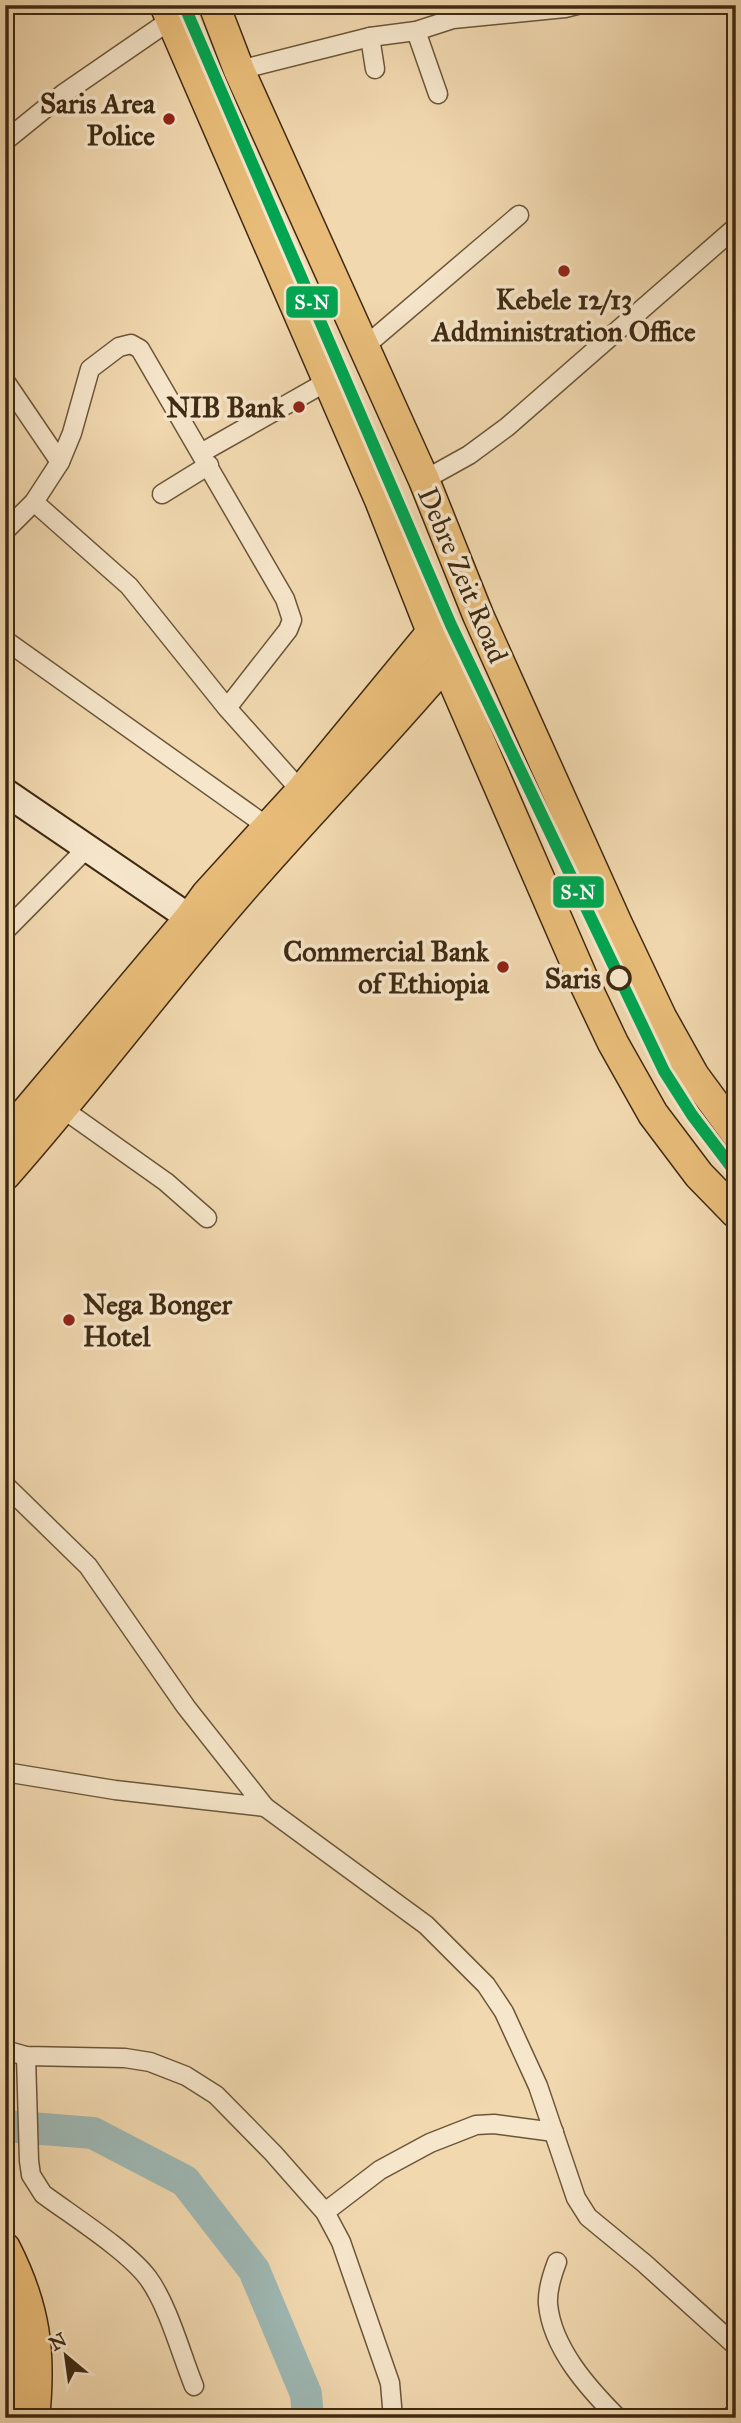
<svg xmlns="http://www.w3.org/2000/svg" width="741" height="2423" viewBox="0 0 741 2423" font-family="'IM FELL Great Primer',serif">
<style>
.lines{fill:none;stroke-linecap:round;stroke-linejoin:round}
.river{stroke:#9eb8b4;stroke-width:32}
.street-casing{stroke:#6c5639;stroke-width:21}
.secondary-casing{stroke:#3f2a12;stroke-width:30}
.primary-casing{stroke:#3f2a12;stroke-width:33}
.street{stroke:#f6e6cb;stroke-width:18}
.secondary{stroke:#f6e6cb;stroke-width:26}
.primary{stroke:#e8bc78;stroke-width:30}
.rail-1-casing{stroke:#f6e6cb;stroke-width:18}
.rail-1{stroke:#00a651;stroke-width:12}
.poi-dot{fill:#8f2418;stroke:#f6e6cb;stroke-width:2.5}
.stop-dot{fill:#f6e6cb;stroke:#3f2a12;stroke-width:3.5}
.labels{text-anchor:middle;dominant-baseline:central;stroke-width:7;stroke-linejoin:round;paint-order:stroke}
.poi-label{font-size:28px;font-weight:bold;fill:#3f2a12;stroke:#f6e6cb;text-anchor:end}
.street-label{font-size:28px;fill:#3f2a12;stroke:#f6e6cb}
.stop-label{font-size:28px;font-weight:bold;fill:#3f2a12;stroke:#f6e6cb;text-anchor:end}
.line-badge{stroke:#f6e6cb;stroke-width:2.5}
.badge-label{font-size:19px;text-anchor:middle;font-weight:bold;fill:#fff}
</style>
<rect width="100%" height="100%" fill="#f1d8af"/>
<filter id="stains"><feTurbulence type="fractalNoise" baseFrequency=".00286" numOctaves="4"/><feColorMatrix values="0 0 0 0 .2 0 0 0 0 .09 0 0 0 0 .02 0 0 0 .5 -.17"/></filter>
<radialGradient id="worn" r=".72"><stop offset=".6" stop-color="#630" stop-opacity="0"/><stop offset="1" stop-color="#630" stop-opacity=".3"/></radialGradient>
<g class="lines">
<path class="river" d="M5 2126 93 2133 185 2181 254 2270 306 2394 308 2418"/>
<g class="street-casing">
<g id="street">
<path d="M416 31 438 94"/>
<path d="M370 37 375 69"/>
<path d="M239 70 370 37 416 31 453 19 565 8 577 5"/>
<path d="M5 141 63 94 172 19"/>
<path d="M363 348 519 215"/>
<path d="M5 381 60 462"/>
<path d="M201 453 328 381"/>
<path d="M424 480 469 455 507 427 736 227"/>
<path d="M162 494 209 465"/>
<path d="M34 502 129 586 227 708 301 791"/>
<path d="M5 531 34 502 60 462 72 433 90 369 119 347 131 344 140 349 285 599 292 620 288 630 227 708"/>
<path d="M5 640 268 827"/>
<path d="M5 931 86 849"/>
<path d="M63 1109 166 1182 207 1218"/>
<path d="M5 1485 88 1566 186 1707 265 1807 115 1790 5 1772"/>
<path d="M265 1807 426 1925 486 1985 504 2012 538 2086 576 2198 588 2217 644 2263 736 2346"/>
<path d="M5 2050 26 2056 125 2058 150 2062 186 2076 216 2095 273 2153 325 2212 341 2242 390 2383 393 2418"/>
<path d="M26 2056 29 2161 31 2175 43 2194C71 2215 127 2250 148 2278 168 2305 181 2354 194 2386"/>
<path d="M325 2212 380 2170 430 2143 476 2125 494 2124 554 2132"/>
<path d="M557 2262C552 2275 547 2290 548 2304 552 2348 588 2388 618 2418"/>
<path d="M729 2418 736 2412"/>
</g>
</g>
<g class="secondary-casing">
<path id="secondary" d="M5 792 206 929"/>
</g>
<g class="primary-casing">
<g id="primary">
<path d="M165 5 380 500 432 632 585 984 613 1043 653 1114 699 1175 736 1213"/>
<path d="M214 5 239 70 424 480 478 615 617 924 661 1017 694 1076 736 1133"/>
<path d="M5 1137 189 919 207 894 301 791 432 632"/>
<path d="M5 1175C82 1088 151 996 226 908 297 824 375 746 446 662"/>
<path d="M5 2248C35 2307 41 2352 34 2418"/>
<path d="M5 2318 12 2366 5 2418"/>
</g>
</g>
<use href="#street" class="street"/>
<use href="#secondary" class="secondary"/>
<use href="#primary" class="primary"/>
<g class="rail-1-casing">
<path id="rail-1" d="M184 5 451 625 664 1071 692 1115 736 1173"/>
</g>
<use href="#rail-1" class="rail-1"/>
</g>
<g class="poi-dot">
<circle cx="169" cy="119" r="7"/>
<circle cx="564" cy="271" r="7"/>
<circle cx="299" cy="407" r="7"/>
<circle cx="503" cy="967" r="7"/>
<circle cx="69" cy="1320" r="7"/>
</g>
<circle class="stop-dot" cx="619" cy="978" r="11"/>
<g class="labels">
<g class="poi-label">
<text x="155" y="103">Saris Area<tspan x="155" dy="32">Police</tspan></text>
<text x="564" y="299" text-anchor="middle">Kebele 12/13<tspan x="564" dy="32">Addministration Office</tspan></text>
<text x="285" y="407">NIB Bank</text>
<text x="489" y="951">Commercial Bank<tspan x="489" dy="32">of Ethiopia</tspan></text>
<text x="83" y="1304" text-anchor="start">Nega Bonger<tspan x="83" dy="32">Hotel</tspan></text>
</g>
<g class="street-label">
<text transform="translate(463 575) rotate(67)">Debre Zeit Road</text>
</g>
<g class="stop-label">
<text x="601" y="978">Saris</text>
</g>
</g>
<g class="line-badge">
<rect x="285" y="285" width="54" height="34" rx="7" fill="#00a651"/>
<rect x="552" y="875" width="53" height="34" rx="7" fill="#00a651"/>
</g>
<g class="badge-label">
<text x="312" y="309">S-N</text>
<text x="578" y="899">S-N</text>
</g>
<rect width="741" height="2423" fill="none" stroke="#f1d8af" stroke-width="28"/>
<rect x="7" y="7" width="727" height="2409" fill="none" stroke="#3f2a12" stroke-width="3.5"/>
<rect x="14" y="14" width="713" height="2395" fill="none" stroke="#3f2a12" stroke-width="2"/>
<g transform="translate(66 2356) rotate(331)" stroke="#f6e6cb" stroke-width="5" paint-order="stroke">
<path d="M0-5L12 26L0 18L-12 26Z" fill="#3f2a12"/>
<text y="-10" font-size="19" font-weight="bold" text-anchor="middle" fill="#3f2a12">N</text>
</g>
<rect width="100%" height="100%" filter="url(#stains)"/>
<rect width="100%" height="100%" fill="url(#worn)"/>
</svg>
